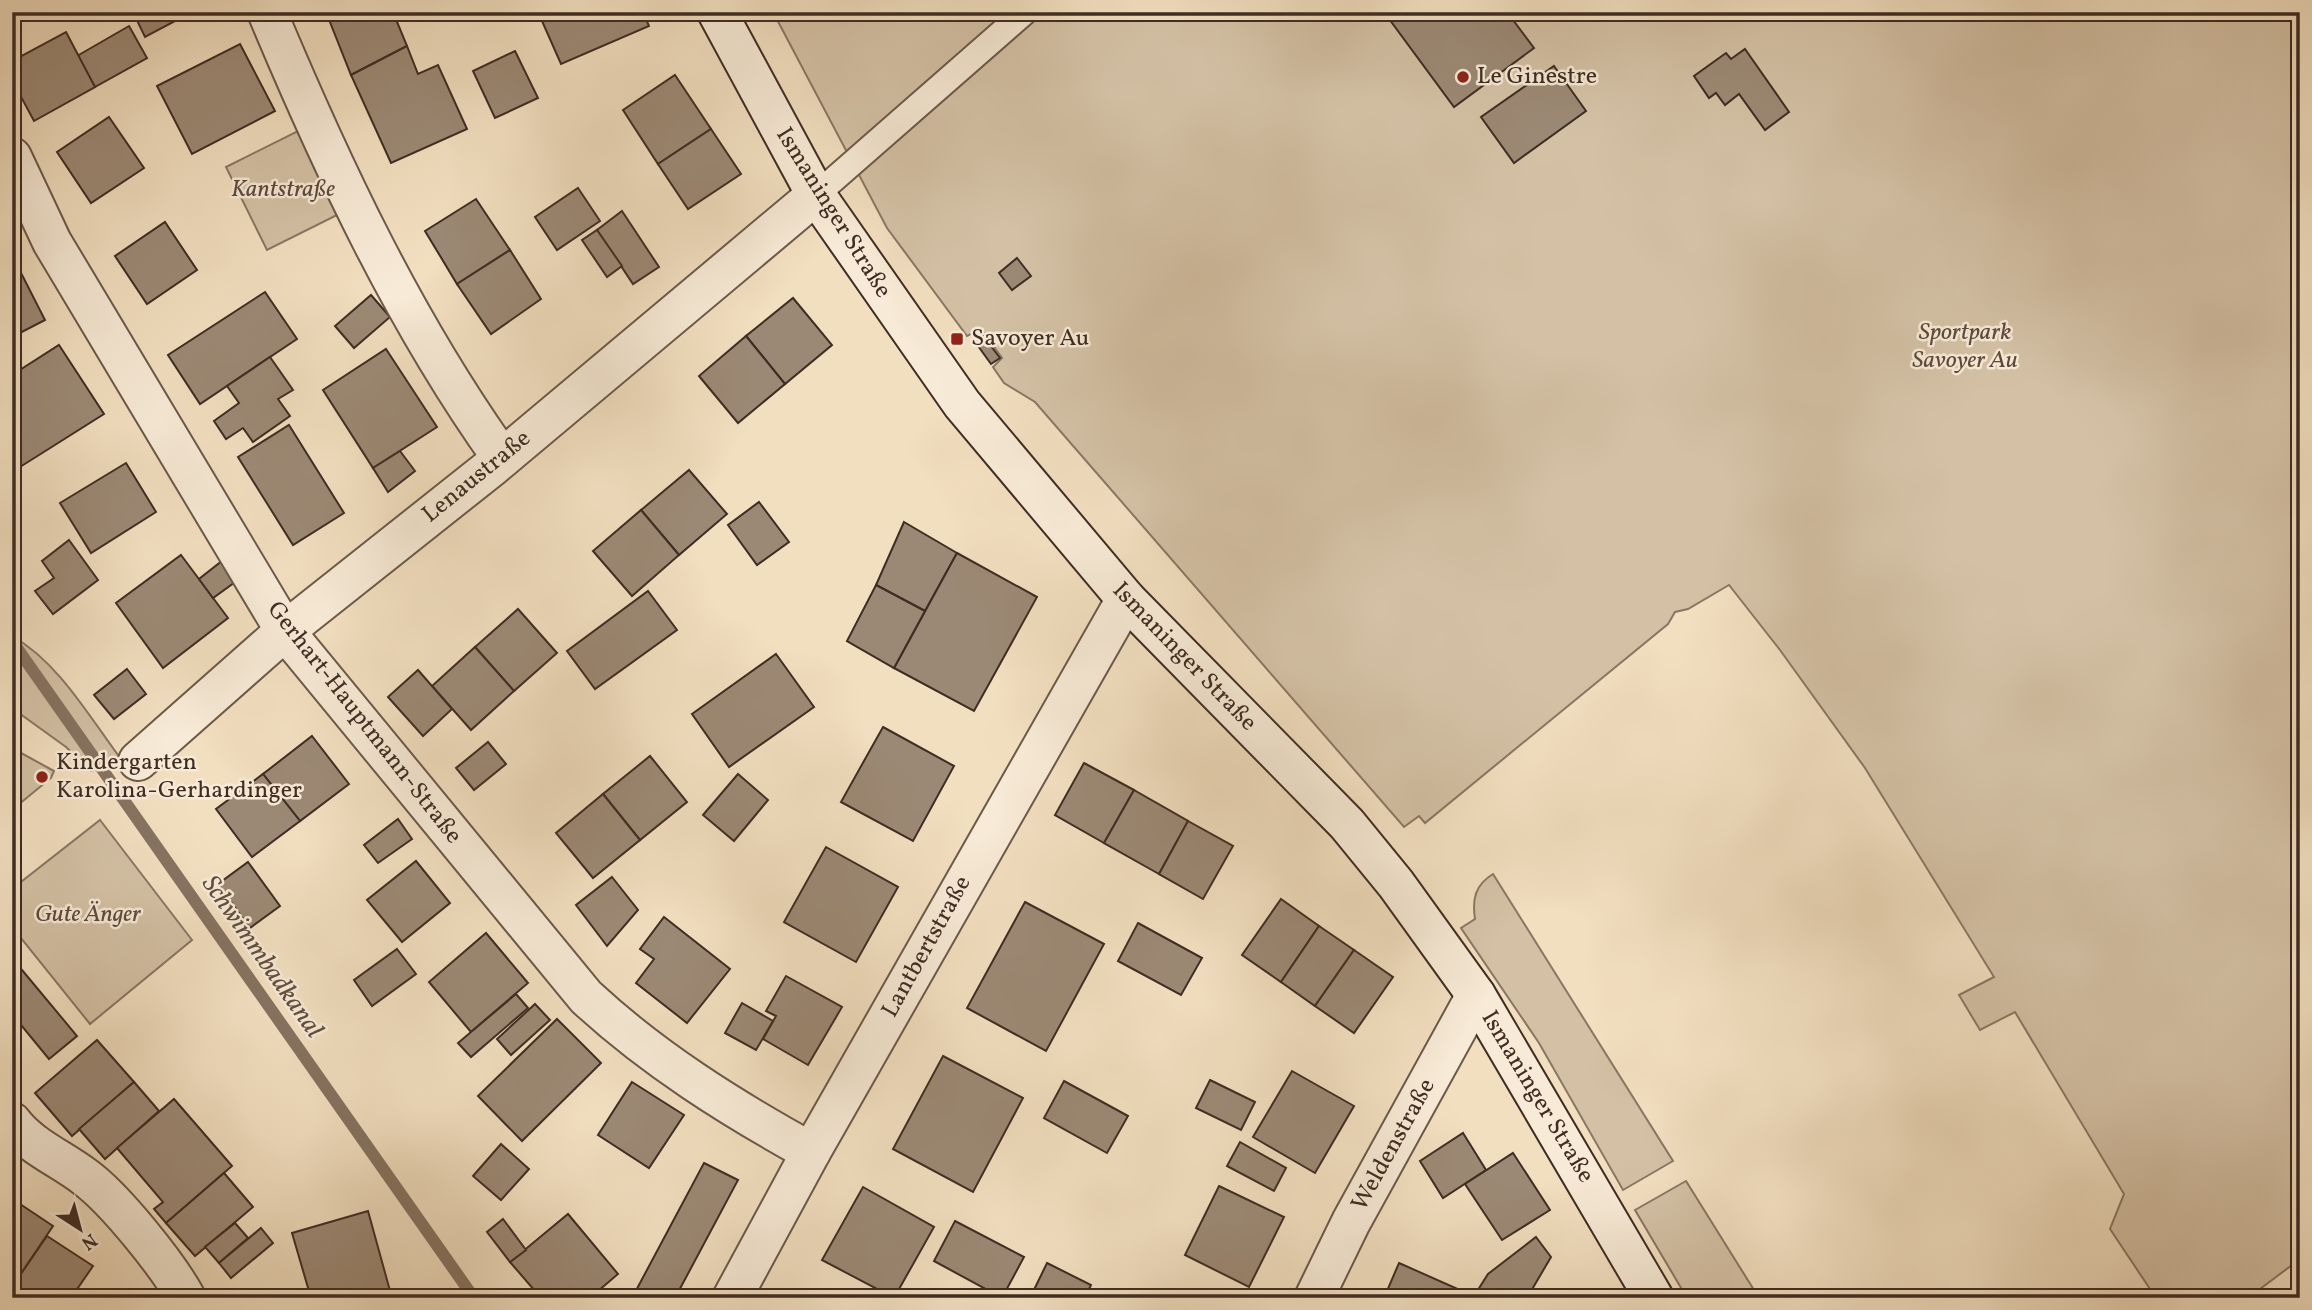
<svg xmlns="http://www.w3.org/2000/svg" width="2312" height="1310" viewBox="0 0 2312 1310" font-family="Vollkorn,serif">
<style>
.green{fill:#d4c1a5;stroke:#8a7664;stroke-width:2}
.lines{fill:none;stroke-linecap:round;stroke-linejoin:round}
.stream{stroke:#867361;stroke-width:12}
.building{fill:#9c8975;stroke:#3f2c23;stroke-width:2}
.lane-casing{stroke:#6c594a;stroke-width:28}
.street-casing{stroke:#6c594a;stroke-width:42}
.secondary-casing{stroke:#3f2c23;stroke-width:42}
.lane{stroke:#f7ead6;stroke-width:24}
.street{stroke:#f7ead6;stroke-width:38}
.secondary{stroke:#f7ead6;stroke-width:38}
.poi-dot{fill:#8f2418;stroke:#f7ead6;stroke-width:2.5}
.labels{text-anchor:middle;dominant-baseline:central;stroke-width:5;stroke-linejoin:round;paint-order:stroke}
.poi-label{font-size:24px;fill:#3f2c23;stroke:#f7ead6;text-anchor:start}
.park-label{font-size:24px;font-style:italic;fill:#5d4a3d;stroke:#f7ead6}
.street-label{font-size:24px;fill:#3f2c23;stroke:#f7ead6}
.water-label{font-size:26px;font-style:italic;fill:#624f42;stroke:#f7ead6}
</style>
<rect width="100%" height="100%" fill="#f2dfc0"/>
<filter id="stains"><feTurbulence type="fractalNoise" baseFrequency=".00286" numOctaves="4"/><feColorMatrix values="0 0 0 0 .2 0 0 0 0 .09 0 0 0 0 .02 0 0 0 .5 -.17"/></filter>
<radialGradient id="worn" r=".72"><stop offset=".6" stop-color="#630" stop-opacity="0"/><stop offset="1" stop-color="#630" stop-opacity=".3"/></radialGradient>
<g class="green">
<path d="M773 12H2300V1259L2248 1298H2156L2110 1229 2124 1194 2015 1012 1980 1030 1959 995 1994 977 1865 768 1780 650 1729 585 1688 609 1675 612 1668 624 1425 823 1419 816 1404 827 1035 402 1004 383 993 367 1002 358 981 329 967 336 887 228Z"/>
<path d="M298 131 339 214 267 250 226 167Z"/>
<path d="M12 636C60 663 91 720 124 763L91 771 66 747 12 708Z"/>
<path d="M12 748 54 771 51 778 12 810Z"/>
<path d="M100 820 192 940 90 1024 12 927V889Z"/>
<path d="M1493 874 1673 1161 1623 1190 1539 1043 1461 928 1475 919C1472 899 1475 885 1493 874Z"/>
<path d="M1686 1181 1759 1298H1687L1635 1210Z"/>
</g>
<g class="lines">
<path class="stream" d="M12 641 474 1298"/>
</g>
<g class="building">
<path d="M133 12H192L145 37Z"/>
<path d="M326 12H393L407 46 351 75Z"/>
<path d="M538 12H643L649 26 561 64Z"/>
<path d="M1384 12H1507L1534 48 1454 107Z"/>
<path d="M129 26 147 58 95 87 77 56Z"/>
<path d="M66 32 95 87 34 121 12 80V61Z"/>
<path d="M240 44 275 111 192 154 157 86Z"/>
<path d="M407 46 418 74 438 65 467 129 391 163 351 75Z"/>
<path d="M1745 49 1789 112 1765 130 1739 94 1725 105 1716 93 1709 98 1694 76 1726 53 1731 59Z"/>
<path d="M515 51 538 98 495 118 473 71Z"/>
<path d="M1554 66 1586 111 1514 163 1481 117Z"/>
<path d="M675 75 711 129 658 164 623 110Z"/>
<path d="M109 117 144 168 91 203 57 152Z"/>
<path d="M711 129 741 174 688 209 658 164Z"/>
<path d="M578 188 600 221 557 250 535 217Z"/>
<path d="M476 199 510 250 457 284 425 231Z"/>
<path d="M622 211 659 267 633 284 597 230Z"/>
<path d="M165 222 197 270 147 304 115 256Z"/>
<path d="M597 230 622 266 607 277 582 240Z"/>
<path d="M510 250 541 299 491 334 457 284Z"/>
<path d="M1017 258 1031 276 1012 290 999 273Z"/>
<path d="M18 267 45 320 12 337V270Z"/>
<path d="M265 292 297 339 200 404 168 355Z"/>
<path d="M371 295 390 317 354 348 335 326Z"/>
<path d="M793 298 832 345 785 384 746 336Z"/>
<path d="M981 333 1000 358 991 364 973 339Z"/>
<path d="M746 336 785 384 738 423 699 376Z"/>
<path d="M59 345 104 414 12 472V375Z"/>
<path d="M386 349 437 427 373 468 323 390Z"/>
<path d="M270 357 293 390 278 399 290 416 253 442 243 428 226 439 214 421 239 403 227 386Z"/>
<path d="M289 425 344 513 293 545 238 457Z"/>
<path d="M400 451 415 471 388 492 373 468Z"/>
<path d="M126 463 156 512 91 553 60 503Z"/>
<path d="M689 470 727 514 679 555 641 510Z"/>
<path d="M759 502 789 542 757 565 728 525Z"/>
<path d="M641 510 679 555 632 596 593 551Z"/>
<path d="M904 522 957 553 925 611 876 585Z"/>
<path d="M69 540 98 580 53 614 35 591 54 578 42 561Z"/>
<path d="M957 553 1037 597 974 711 894 668Z"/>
<path d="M181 555 228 618 163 668 116 603Z"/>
<path d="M227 557 242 577 213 598 199 579Z"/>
<path d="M876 585 925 611 894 668 847 641Z"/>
<path d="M648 591 677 630 595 689 567 651Z"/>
<path d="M518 609 557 653 514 691 475 647Z"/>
<path d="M475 647 514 691 471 730 432 686Z"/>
<path d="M776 654 814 707 729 767 692 714Z"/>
<path d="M127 669 146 694 114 719 94 695Z"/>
<path d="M418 670 452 709 423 736 388 697Z"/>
<path d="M883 727 954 766 913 841 841 802Z"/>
<path d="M312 736 349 784 300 821 263 774Z"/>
<path d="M488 742 506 764 474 790 456 768Z"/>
<path d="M650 756 687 802 640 840 603 794Z"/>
<path d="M1084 763 1134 790 1104 843 1055 815Z"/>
<path d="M263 774 300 821 252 857 216 809Z"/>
<path d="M738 774 768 800 734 841 703 815Z"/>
<path d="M1134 790 1188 821 1159 874 1104 843Z"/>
<path d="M603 794 640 840 593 878 556 833Z"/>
<path d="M398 819 412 839 378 863 364 845Z"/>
<path d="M1188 821 1233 846 1203 899 1159 874Z"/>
<path d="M826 847 898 887 856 962 784 922Z"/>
<path d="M416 861 450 903 402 942 367 900Z"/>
<path d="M248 862 280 906 250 928 218 884Z"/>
<path d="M612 877 638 910 607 946 576 905Z"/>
<path d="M1281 899 1319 926 1281 982 1242 955Z"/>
<path d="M1025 902 1104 944 1046 1051 967 1008Z"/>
<path d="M664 917 730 969 687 1023 636 983 654 959 640 949Z"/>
<path d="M1138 923 1202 958 1181 995 1118 961Z"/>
<path d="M1319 926 1354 950 1315 1006 1281 982Z"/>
<path d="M486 933 528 983 471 1032 429 982Z"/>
<path d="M397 949 416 974 372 1006 354 980Z"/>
<path d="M1354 950 1393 977 1354 1033 1315 1006Z"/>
<path d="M12 958 77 1036 49 1059 12 1014Z"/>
<path d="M786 976 842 1007 808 1065 763 1039 776 1016 766 1011Z"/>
<path d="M516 994 528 1008 471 1057 458 1043Z"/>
<path d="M742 1003 773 1021 756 1050 725 1033Z"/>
<path d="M535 1004 550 1020 511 1055 497 1039Z"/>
<path d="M557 1019 601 1063 522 1141 478 1096Z"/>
<path d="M97 1040 134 1082 72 1136 35 1093Z"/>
<path d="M943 1056 1023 1098 973 1192 893 1149Z"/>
<path d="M1292 1071 1354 1106 1315 1173 1253 1137Z"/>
<path d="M1210 1080 1255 1102 1241 1130 1196 1108Z"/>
<path d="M1064 1081 1128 1116 1107 1153 1044 1118Z"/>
<path d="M134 1082 159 1111 105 1159 79 1129Z"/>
<path d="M632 1082 684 1115 649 1168 598 1135Z"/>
<path d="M174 1099 232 1166 166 1223 154 1209 163 1202 117 1148Z"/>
<path d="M1463 1133 1486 1170 1443 1198 1420 1161Z"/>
<path d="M1240 1142 1286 1168 1274 1191 1227 1166Z"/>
<path d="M501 1144 529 1169 501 1200 473 1176Z"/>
<path d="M1513 1153 1550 1210 1502 1240 1465 1184Z"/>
<path d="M704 1163 738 1180 675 1298H632Z"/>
<path d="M224 1173 253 1207 195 1256 166 1223Z"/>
<path d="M1219 1186 1284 1217 1249 1287 1185 1255Z"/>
<path d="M863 1187 934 1227 894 1298 822 1260Z"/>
<path d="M17 1202 53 1226 14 1284 12 1208Z"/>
<path d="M368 1211 392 1298H311L292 1233Z"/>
<path d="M568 1214 618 1274 590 1298H541L510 1262Z"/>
<path d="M503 1219 526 1250 510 1262 487 1232Z"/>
<path d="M955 1221 1024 1257 1002 1298 934 1261Z"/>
<path d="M235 1223 248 1238 219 1263 205 1247Z"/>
<path d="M261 1228 273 1243 231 1278 219 1263Z"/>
<path d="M47 1236 93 1266 71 1298H12V1287Z"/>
<path d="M1536 1237 1551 1257 1527 1298H1483L1476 1293 1488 1274Z"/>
<path d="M1047 1263 1091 1285 1085 1298H1030Z"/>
<path d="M1399 1263 1469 1294 1467 1298H1384Z"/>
</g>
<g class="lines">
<g class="lane-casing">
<path id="lane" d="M816 195 1025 12"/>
</g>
<g class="street-casing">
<g id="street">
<path d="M267 12C332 167 404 321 502 458"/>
<path d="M12 157 52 242 285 631 586 997C653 1059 731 1108 811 1152"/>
<path d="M138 761 285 631 493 466 816 195"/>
<path d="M12 1122C31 1147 60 1158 85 1177 115 1199 168 1265 186 1298"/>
<path d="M732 1298 811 1152 1126 599"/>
<path d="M1314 1298 1351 1222 1476 995"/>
</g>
</g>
<g class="secondary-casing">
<path id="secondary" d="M717 12 816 195 962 404 1126 599 1347 824 1396 884 1476 995 1654 1298"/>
</g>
<use href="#lane" class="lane"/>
<use href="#street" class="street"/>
<use href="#secondary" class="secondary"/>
</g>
<g class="poi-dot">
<circle cx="1463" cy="77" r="7"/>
<rect x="950" y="332" width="14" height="14" rx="3.5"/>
<circle cx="42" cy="777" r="7"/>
</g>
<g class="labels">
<g class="poi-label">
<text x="1477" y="77">Le Ginestre</text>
<text x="971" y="339">Savoyer Au</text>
<text x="56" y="763">Kindergarten<tspan x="56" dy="28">Karolina-Gerhardinger</tspan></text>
</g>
<g class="park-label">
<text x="283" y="190">Kantstraße</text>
<text x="1965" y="333">Sportpark<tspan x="1965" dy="28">Savoyer Au</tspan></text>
<text x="88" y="915">Gute Änger</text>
</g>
<g class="street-label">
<text transform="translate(833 213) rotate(58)">Ismaninger Straße</text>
<text transform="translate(477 477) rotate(-39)">Lenaustraße</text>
<text transform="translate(1184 657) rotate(46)">Ismaninger Straße</text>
<text transform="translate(364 723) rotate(52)">Gerhart-Hauptmann-Straße</text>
<text transform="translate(927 947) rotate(-61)">Lantbertstraße</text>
<text transform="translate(1537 1097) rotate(59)">Ismaninger Straße</text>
<text transform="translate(1394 1145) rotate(-61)">Weldenstraße</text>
</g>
<g class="water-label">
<text transform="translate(262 957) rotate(55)">Schwimmbadkanal</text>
</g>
</g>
<rect width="2312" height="1310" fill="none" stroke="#f2dfc0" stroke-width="42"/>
<rect x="14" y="14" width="2284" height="1282" fill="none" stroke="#3f2c23" stroke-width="3.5"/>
<rect x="21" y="21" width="2270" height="1268" fill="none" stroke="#3f2c23" stroke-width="2"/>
<g transform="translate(80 1229) rotate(144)" stroke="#f7ead6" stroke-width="5" paint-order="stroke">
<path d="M0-5L12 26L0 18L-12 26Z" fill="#3f2c23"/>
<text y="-10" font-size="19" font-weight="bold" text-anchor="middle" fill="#3f2c23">N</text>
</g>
<rect width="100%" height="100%" filter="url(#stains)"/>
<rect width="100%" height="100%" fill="url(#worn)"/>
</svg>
